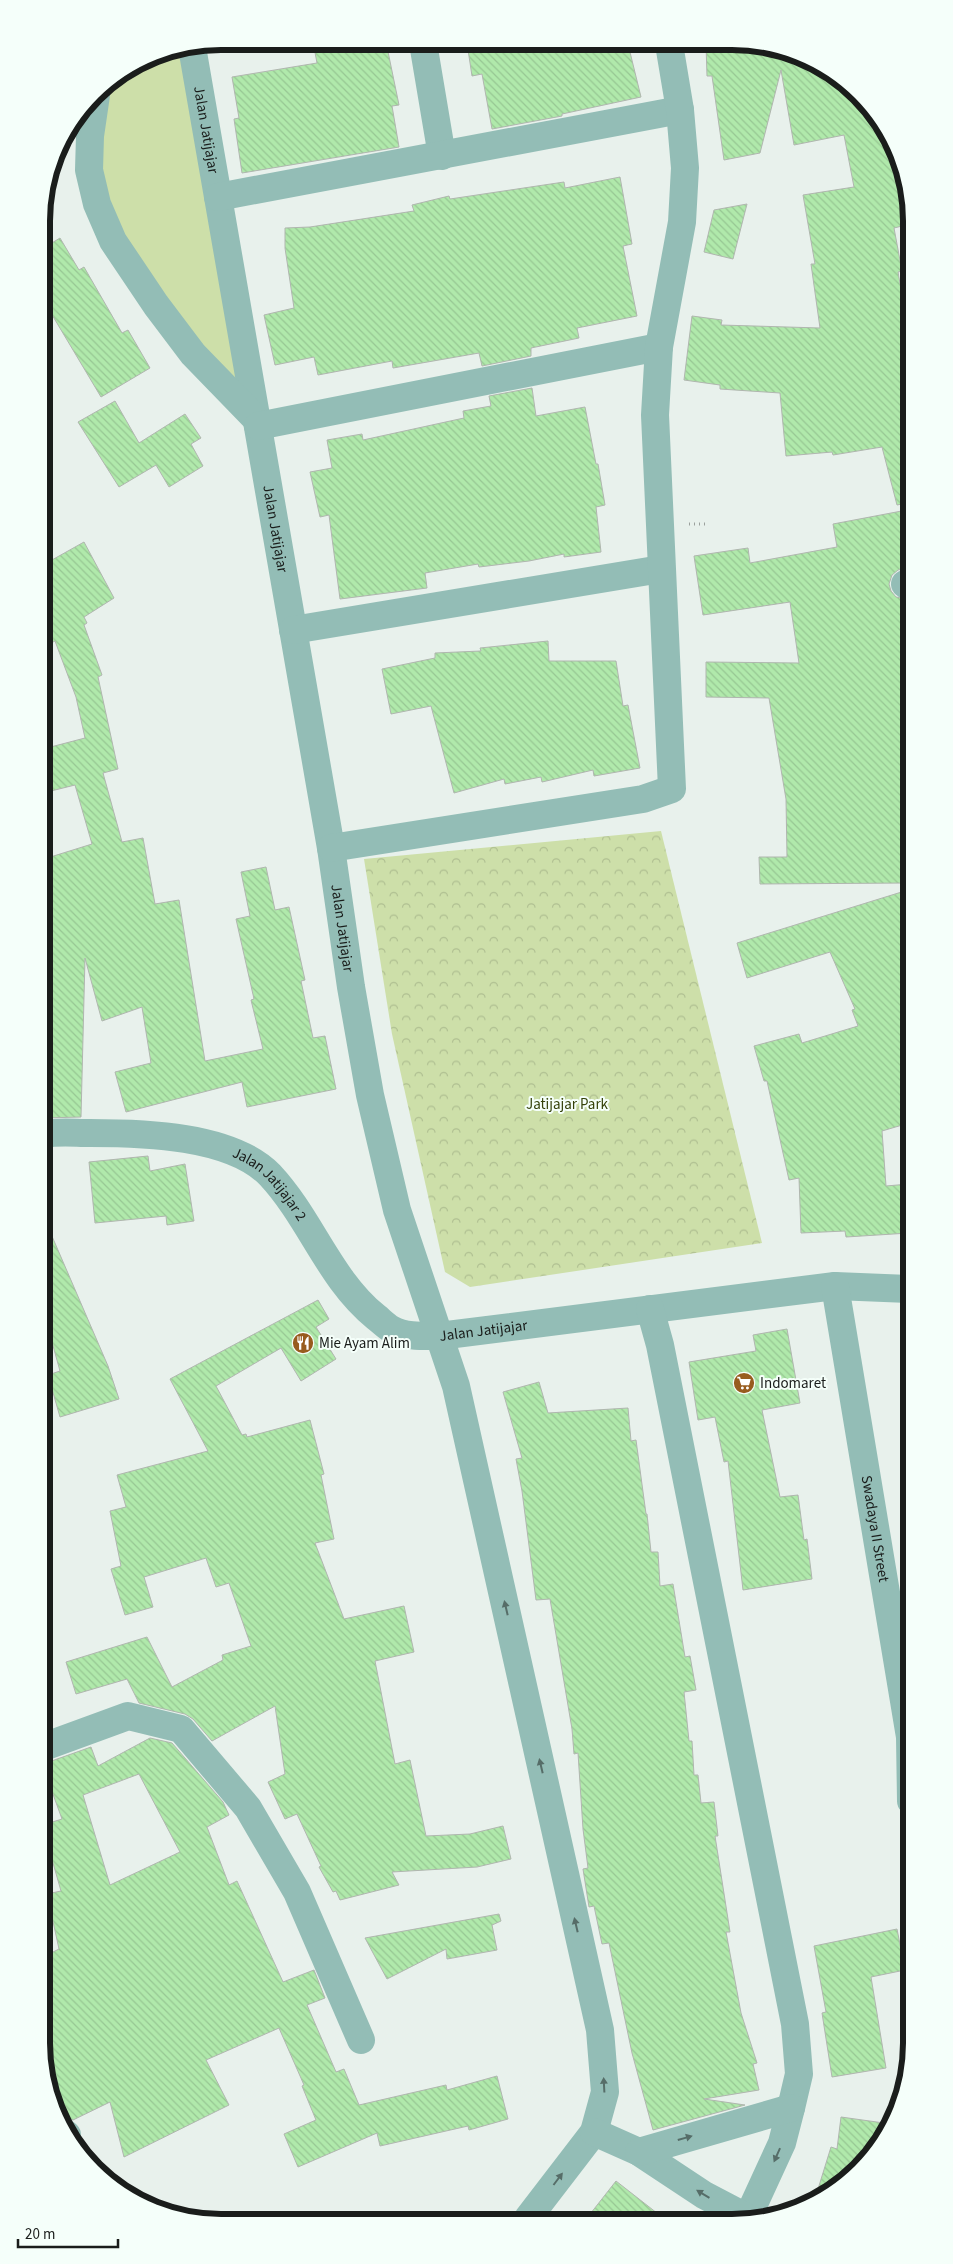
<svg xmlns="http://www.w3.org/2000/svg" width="953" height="2264" viewBox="0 0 953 2264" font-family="'Source Sans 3',sans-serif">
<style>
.grass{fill:#cddfa9}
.forest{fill:url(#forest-crowns)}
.building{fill:url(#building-back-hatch);stroke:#b0b6af;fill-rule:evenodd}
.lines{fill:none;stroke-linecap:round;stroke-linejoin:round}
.path{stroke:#9ba19d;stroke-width:3;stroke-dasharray:1 4;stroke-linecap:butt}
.minor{stroke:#93bdb6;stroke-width:28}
.oneway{fill:#566d68}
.labels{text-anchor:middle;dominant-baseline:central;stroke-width:4;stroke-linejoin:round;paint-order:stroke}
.street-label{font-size:15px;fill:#1a1d1b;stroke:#f5fffa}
.park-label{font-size:15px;fill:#344109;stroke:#f5fffa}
.poi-label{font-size:15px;fill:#1a1d1b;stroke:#f5fffa;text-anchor:start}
.rim{fill:none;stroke:#1a1d1b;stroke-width:6}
</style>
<defs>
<pattern id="forest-crowns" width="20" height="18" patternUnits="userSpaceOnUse" patternTransform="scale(1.25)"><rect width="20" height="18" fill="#cddfa9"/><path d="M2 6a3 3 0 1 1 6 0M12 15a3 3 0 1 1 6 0" fill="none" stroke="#afbf91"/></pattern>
<pattern id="building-back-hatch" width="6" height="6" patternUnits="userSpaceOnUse" patternTransform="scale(1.25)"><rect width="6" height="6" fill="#b0e9ab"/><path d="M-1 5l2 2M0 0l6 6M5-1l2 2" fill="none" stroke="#97c793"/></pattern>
</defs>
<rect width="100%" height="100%" fill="#e8f1ec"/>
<path class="grass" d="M192 47 257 420 97 204 102 86 152 55Z"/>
<path class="forest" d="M661 831 762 1243 470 1287 445 1272 392 1034 364 859Z"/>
<g class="building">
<path d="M313 42H386L399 105 392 106 399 147 242 173 234 119 239 118 232 77 317 63Z"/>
<path d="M467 43 628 44 641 97 562 114V116L492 129 482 74 472 76Z"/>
<path d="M706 44 767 45 812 60 859 94 906 174V225L894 228 902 271 898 272 906 317 907 503 897 505 882 447 833 455 832 452 786 456 780 393 720 389V385L684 380 692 316 722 320 721 325 820 328 811 264H815L803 195 854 187 844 135 794 145 781 70 760 153 724 160 712 76H707Z"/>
<path d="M620 177 632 244 623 246 637 316 577 328 579 338 531 348V356L482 366 479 353 393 368 392 361 318 375 314 357 275 365 264 315 294 308 285 248V228L310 227 414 211 412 205 449 196 450 199 564 182 565 188Z"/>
<path d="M747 204 733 259 704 252 714 210Z"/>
<path d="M60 238 79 270 84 267 122 333 128 330 150 368 101 397 42 298V249Z"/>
<path d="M532 388 536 416 585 407 596 464H598L605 505 596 507 601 552 564 557V554L529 561 479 567 478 564 425 573 427 588 340 599 329 515 320 517 310 472 332 468 327 440 362 434 363 440 464 418 463 411 491 406 489 396Z"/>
<path d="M115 401 139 443 185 414 201 438 191 444 203 466 169 487 156 465 119 487 78 422Z"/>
<path d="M907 510V568L898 570 892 575 889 584 891 591 896 597 907 599 908 795H901L908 861V883L760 884 759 857H787L786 799 769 698 706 697V662L799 663 790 602 703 615 694 556 748 548 750 563 837 547 833 524Z"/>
<path d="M84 542 114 598 84 617 87 623 84 625 102 675 98 677 118 769 103 773 122 842 143 838 155 904 179 900 205 1061 263 1049 251 1000 254 999 236 919 250 916 241 872 266 867 275 910 289 907 305 980 301 981 313 1038 325 1036 336 1089 247 1107 242 1082 126 1112 115 1072 151 1063 142 1007 102 1021 85 958 81 1117 44 1118V859L92 844 75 785 43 793V749L85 738 76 697 55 641 43 647V565Z"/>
<path d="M548 641 549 661H616L623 706 628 705 640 768 594 776 593 770 542 782 541 777 505 784 504 779 454 793 431 706 391 714 382 669 435 658V653L481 651 480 648Z"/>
<path d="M908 890 909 1123 882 1131 886 1186 909 1184V1233L846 1237 845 1231 801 1233 799 1178 789 1180 767 1081H764L754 1046 799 1034 802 1043 858 1026 852 1010 855 1009 830 952 747 978 737 943Z"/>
<path d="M148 1156 150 1171 185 1164 194 1221 167 1225 166 1216 95 1223 89 1162Z"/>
<path d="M45 1220 108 1366 119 1399 60 1417 48 1375 60 1371 45 1317Z"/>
<path d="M318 1300 329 1319 316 1327 336 1359 301 1381 281 1348 216 1386 242 1435 246 1434 247 1437 310 1420 324 1474 321 1475 334 1539 315 1543 344 1619 404 1606 414 1652 375 1661 395 1764 410 1760 426 1836 470 1834 503 1826 511 1859 477 1867 392 1872 399 1885 340 1900 336 1891 333 1892 319 1867 321 1866 297 1814 285 1819 268 1782 285 1774 275 1706 212 1741 193 1719 185 1714 139 1703 127 1679 76 1694 66 1662 147 1637 172 1687 223 1660 222 1655 251 1646 229 1583 216 1587 206 1558 144 1577 153 1607 125 1615 111 1569 121 1566 110 1511 126 1507 117 1475 208 1451 170 1379Z"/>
<path d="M787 1329 800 1403 762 1410 780 1497 798 1495 804 1540 807 1539 812 1579 743 1590 728 1461 724 1462 715 1417 698 1420 689 1362 756 1351 753 1335Z"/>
<path d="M539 1382 548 1413 628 1408 631 1441 636 1440 646 1514H647L651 1552H658L660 1586 673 1584 685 1657 690 1656 696 1690 684 1692 689 1741H692L694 1775H698L701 1803 714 1802 718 1836H715L730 1932H726L741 2013 757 2063 753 2064 759 2090 704 2099 745 2105 653 2130 632 2053 609 1943 602 1944 594 1906 589 1907 583 1869 588 1868 583 1829 578 1753 574 1754 572 1729 550 1599 536 1600 522 1491 516 1459 522 1458 503 1392Z"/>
<path d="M150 1738 172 1743 223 1802 229 1815 207 1827 229 1885 237 1881 283 1982 314 1970 325 1998 307 2005 336 2072 344 2069 359 2105 446 2085 447 2090 497 2076 508 2119 469 2130 468 2126 380 2146 377 2133 298 2167 284 2134 316 2120 302 2086 304 2085 279 2028 206 2060 229 2105 124 2157 110 2102 73 2120 69 2119 47 2073V1955L59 1949 47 1894 61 1891 47 1842 46 1824 62 1819 46 1775V1763L91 1747 98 1766ZM139 1774 180 1852 110 1885 83 1795Z"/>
<path d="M499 1914 501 1921 492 1925 497 1950 447 1959 446 1949 387 1979 365 1938Z"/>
<path d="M897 1929 905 1970 871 1977 886 2068 832 2077 822 2013 826 2012 814 1946Z"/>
<path d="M841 2117 891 2124 867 2161 822 2199 814 2202 831 2147 837 2149Z"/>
<path d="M616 2181 662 2217 587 2218Z"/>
</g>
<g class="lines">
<path class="path" d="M689 524H706"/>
<g class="minor">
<path d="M423 43 442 156"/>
<path id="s1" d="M192 47 331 848 351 987 370 1095 397 1210 456 1386 600 2030 605 2092 594 2132 528 2218"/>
<path d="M96 95 90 136 89 170 97 204 113 241 156 305 193 354 257 420"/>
<path d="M218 197 680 110"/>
<path d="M258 426 659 347"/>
<path d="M905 584 907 583"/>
<path d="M293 630 661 569"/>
<path d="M331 848 643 799 672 789 655 415 659 347 682 222 685 168 680 110 669 44"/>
<path id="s2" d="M44 1134C59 1131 75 1133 90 1133 143 1133 231 1135 270 1175 311 1219 329 1279 376 1317 381 1321 386 1326 391 1329 405 1337 423 1336 439 1336L835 1286 909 1289"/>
<path id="s3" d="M835 1286 910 1737 911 1801"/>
<path d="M650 1309 660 1345 795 2024 799 2074 791 2108 782 2143 748 2217"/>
<path d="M46 1746 128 1716 181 1729 248 1808 297 1892 361 2040"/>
<path d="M594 2132 639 2152 704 2195 746 2217"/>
<path d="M66 2134 67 2135"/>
<path d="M639 2152 791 2108"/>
</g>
</g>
<defs><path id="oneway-solid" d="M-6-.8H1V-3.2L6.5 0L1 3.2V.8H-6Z" transform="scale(1.25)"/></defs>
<g class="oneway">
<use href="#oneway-solid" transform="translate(506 1608) rotate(-103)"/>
<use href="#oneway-solid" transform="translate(541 1766) rotate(-103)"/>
<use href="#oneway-solid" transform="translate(576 1925) rotate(-103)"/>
<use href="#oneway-solid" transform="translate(604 2085) rotate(-93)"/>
<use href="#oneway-solid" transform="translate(685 2138) rotate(-16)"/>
<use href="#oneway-solid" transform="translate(777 2155) rotate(114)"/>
<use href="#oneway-solid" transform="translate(558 2179) rotate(-53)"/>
<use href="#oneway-solid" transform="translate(703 2194) rotate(-149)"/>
</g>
<defs>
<g id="restaurant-disc" transform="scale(1.125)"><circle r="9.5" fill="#985c1e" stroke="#f5fffa"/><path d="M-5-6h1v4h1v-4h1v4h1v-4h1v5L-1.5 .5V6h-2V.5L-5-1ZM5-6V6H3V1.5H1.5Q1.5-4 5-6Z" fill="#fff"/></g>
<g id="supermarket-disc" transform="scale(1.125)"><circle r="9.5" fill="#985c1e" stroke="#f5fffa"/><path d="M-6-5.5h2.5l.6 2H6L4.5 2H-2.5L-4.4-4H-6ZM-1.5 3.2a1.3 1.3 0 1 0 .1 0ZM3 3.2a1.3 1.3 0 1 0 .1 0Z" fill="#fff"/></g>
</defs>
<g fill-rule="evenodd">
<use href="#restaurant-disc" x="303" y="1343"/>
<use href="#supermarket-disc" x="744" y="1383"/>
</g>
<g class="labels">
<g class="street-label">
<text stroke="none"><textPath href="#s1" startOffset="84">Jalan Jatijajar</textPath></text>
<text stroke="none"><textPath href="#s1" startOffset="489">Jalan Jatijajar</textPath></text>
<text stroke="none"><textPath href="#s1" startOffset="894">Jalan Jatijajar</textPath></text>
<text stroke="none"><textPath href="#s2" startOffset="241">Jalan Jatijajar 2</textPath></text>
<text stroke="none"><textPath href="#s2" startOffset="526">Jalan Jatijajar</textPath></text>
<text stroke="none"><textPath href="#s3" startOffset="246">Swadaya II Street</textPath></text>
</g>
<g class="park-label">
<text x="567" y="1104">Jatijajar Park</text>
</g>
<g class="poi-label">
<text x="319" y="1343">Mie Ayam Alim</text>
<text x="760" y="1383">Indomaret</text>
</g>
</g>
<path d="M0 0H953V2264H0ZM221 50H732A171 171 0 0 1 903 221V2043A171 171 0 0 1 732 2214H221A171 171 0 0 1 50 2043V221A171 171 0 0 1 221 50Z" fill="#f5fffa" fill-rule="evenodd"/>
<path class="rim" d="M221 50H732A171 171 0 0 1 903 221V2043A171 171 0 0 1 732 2214H221A171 171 0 0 1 50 2043V221A171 171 0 0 1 221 50Z"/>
<path d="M18 2239v8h100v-8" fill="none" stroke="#1a1d1b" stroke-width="2.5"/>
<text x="25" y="2239" font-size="15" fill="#1a1d1b" stroke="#f5fffa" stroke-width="4" paint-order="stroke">20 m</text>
</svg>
